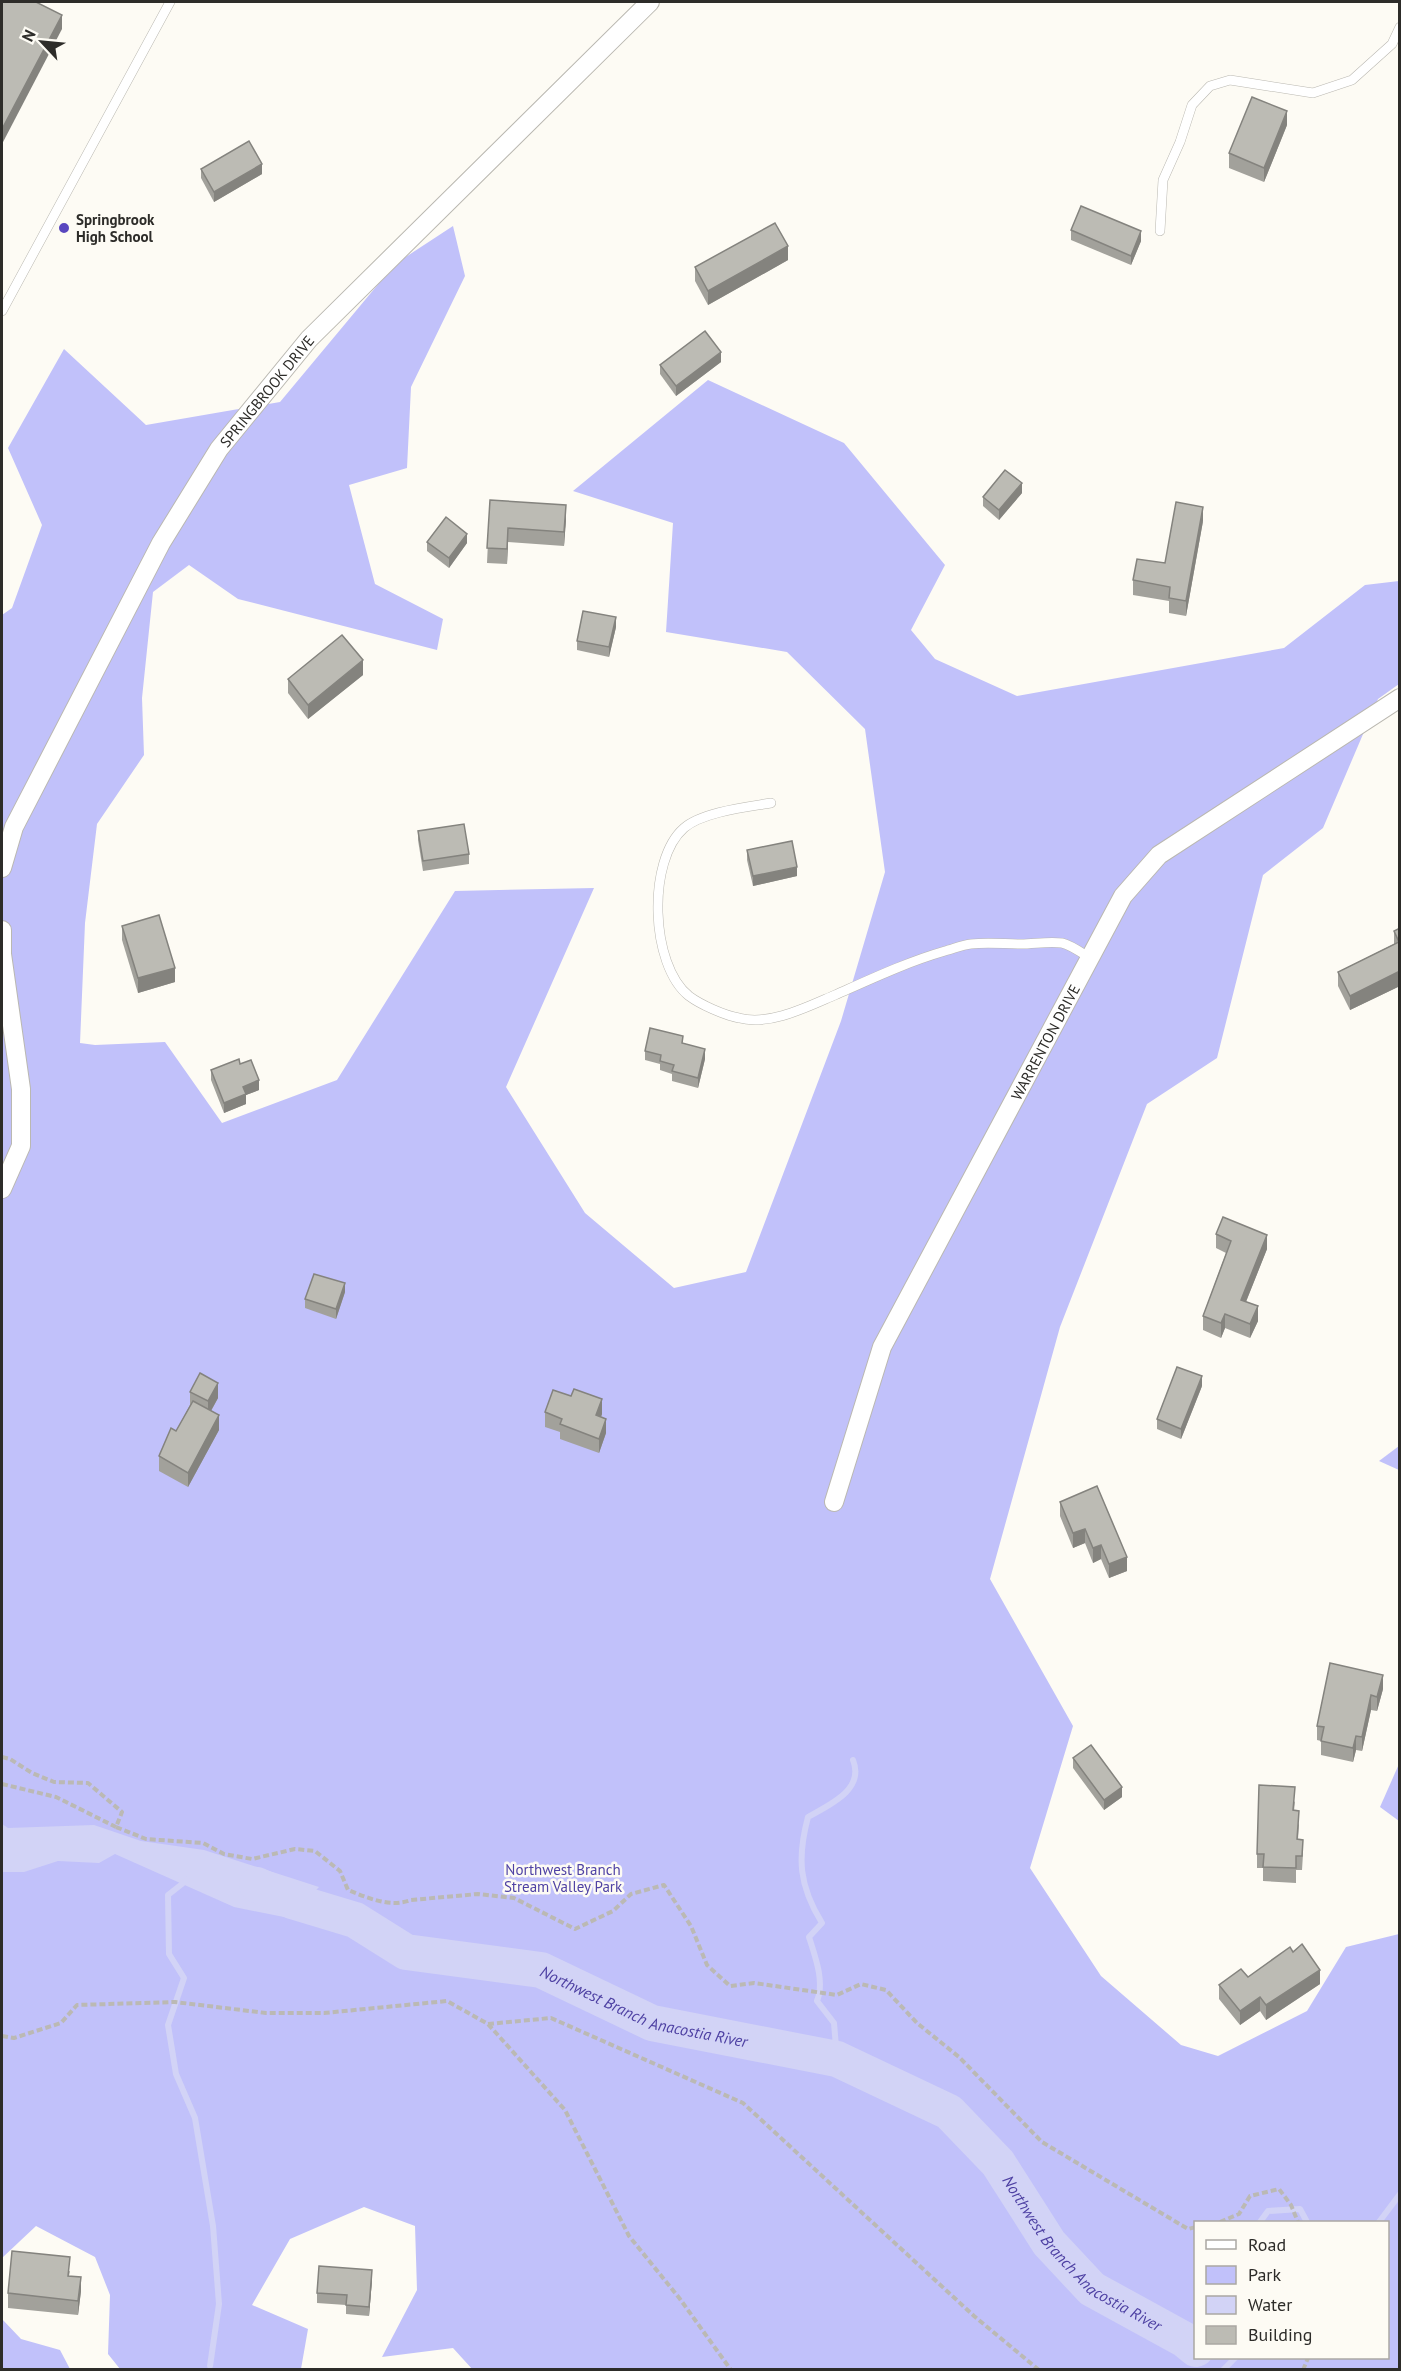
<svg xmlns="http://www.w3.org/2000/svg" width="1401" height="2371" viewBox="0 0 1401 2371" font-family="'PT Sans',sans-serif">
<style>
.green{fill:#c1c1fa;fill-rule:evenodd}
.water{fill:#d2d3f6}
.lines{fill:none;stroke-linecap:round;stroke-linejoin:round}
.stream{stroke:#d2d3f6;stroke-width:6}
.river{stroke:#d2d3f6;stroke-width:36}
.lane-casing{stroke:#bab8b1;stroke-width:10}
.street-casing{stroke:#bab8b1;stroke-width:20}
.path{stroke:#bbb9b4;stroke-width:4;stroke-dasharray:6 3;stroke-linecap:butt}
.lane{stroke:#fff;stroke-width:9}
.street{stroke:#fff;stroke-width:18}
.wall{fill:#a2a19b}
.shaded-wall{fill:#84837e}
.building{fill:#bcbbb4;stroke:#84837e;stroke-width:1.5}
.poi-dot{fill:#5947bf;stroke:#fdfbf4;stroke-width:2}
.labels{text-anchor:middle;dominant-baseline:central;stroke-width:5;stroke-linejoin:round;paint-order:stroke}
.poi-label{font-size:15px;font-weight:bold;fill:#2d2c29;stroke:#fdfbf4;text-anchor:start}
.street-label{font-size:15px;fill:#2d2c29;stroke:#fdfbf4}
.park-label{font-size:15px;fill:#4f42a4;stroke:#fdfbf4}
.water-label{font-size:16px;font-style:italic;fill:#4e41a3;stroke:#fdfbf4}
</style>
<rect width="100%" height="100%" fill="#fdfbf4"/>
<g class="green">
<path d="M453 226 465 276 411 387 407 468 349 485 375 584 443 619 437 650 238 599 189 565 153 592 142 698 144 755 97 824 85 923 80 1043 95 1045 165 1042 222 1123 337 1080 455 891 594 888 506 1087 585 1213 674 1288 746 1272 841 1021 885 872 865 729 787 652 666 632 673 523 573 491 708 380 844 443 945 565 911 630 935 659 1017 696 1284 648 1365 585 1399 581V684L1378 699 1323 828 1263 875 1217 1058 1147 1104 1060 1327 990 1579 1073 1726 1030 1868 1101 1976 1181 2045 1218 2056 1307 2011 1346 1947 1399 1934V2369L473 2370 453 2348 382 2357 417 2290 415 2226 364 2207 290 2239 252 2305 308 2329 301 2369H120L108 2354 110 2295 95 2257 36 2226 2 2258V615L12 608 42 525 8 448 64 349 146 425 280 402 395 264ZM1196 2222H1388V2358H1196Z"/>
<path d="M1399 1446V1470L1379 1461Z"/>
<path d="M1399 1764V1821L1380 1807Z"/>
<path d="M2 2319 21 2339 60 2350 70 2369H2Z"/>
</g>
<path class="water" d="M2 1824 8 1828 94 1825 141 1841 204 1850 319 1887 289 1918 234 1907 115 1854 99 1863 58 1861 24 1872H2Z"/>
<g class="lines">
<g class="stream">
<path d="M187 1880 168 1895 169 1954 184 1978 168 2025 176 2074 195 2118 213 2226 219 2304 210 2366"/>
<path d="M837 2059 834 2023 817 2001C825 1982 815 1956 809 1937L822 1923C799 1886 797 1858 808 1817 829 1805 865 1790 853 1760"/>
<path d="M1260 2222 1268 2211 1300 2209 1307 2222"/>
<path d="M1379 2222 1400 2194"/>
<path d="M1223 2370 1235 2358"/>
</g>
<path class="river" id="s1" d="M257 1885 292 1901 355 1920 406 1952 541 1970 652 2023 837 2059 949 2112 998 2163 1049 2243 1092 2289 1185 2340 1196 2349"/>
<g class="lane-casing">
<g id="lane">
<path d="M1160 231 1163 180 1180 142 1192 105 1210 86 1230 80 1313 93 1352 80 1392 44 1400 27"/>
<path d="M2 311 170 2"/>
<path d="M771 803C747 807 702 812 684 828 647 860 650 965 689 996 701 1005 724 1015 739 1018 770 1026 807 1007 835 995 871 979 907 962 945 951 953 949 962 945 971 944 987 942 1005 944 1021 944 1034 944 1049 941 1062 943 1071 945 1082 953 1090 958"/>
</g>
</g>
<g class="street-casing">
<g id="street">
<path id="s2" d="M2 868 14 827 161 543 219 449 309 339 650 2"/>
<path d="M2 930V954L21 1089V1146L2 1189"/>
<path id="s3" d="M834 1502 882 1347 1123 896 1159 855 1400 698"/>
</g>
</g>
<g class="path">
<path d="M2 1757 10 1759 32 1773 54 1782 88 1783 122 1812 116 1827 146 1839 203 1843 224 1854 252 1859 295 1849 315 1851 340 1871 348 1890C368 1898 390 1908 411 1900L478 1894 514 1898 575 1929 613 1911 631 1894 664 1885 691 1926 707 1965 730 1986 754 1983 837 1995 861 1984 886 1990 917 2023 959 2057 1042 2142 1188 2229 1196 2227"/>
<path d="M2 1784 56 1797 116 1827"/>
<path d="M488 2024 551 2018 743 2103 974 2316 1039 2370"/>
<path d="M2 2036 14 2038 61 2023 77 2005 175 2002 266 2013H324L447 2001 488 2024 565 2110 629 2236 680 2299 731 2370"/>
<path d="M1220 2222 1239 2214 1250 2196 1279 2189 1291 2205 1298 2222"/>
<path d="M1303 2370 1308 2358"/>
</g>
<use href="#lane" class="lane"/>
<use href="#street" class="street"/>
</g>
<g class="wall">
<path d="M1287 125 1264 182 1229 168V153Z"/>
<path d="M201 169 262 174 214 202 201 178Z"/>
<path d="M1071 230 1141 241 1131 265 1071 240Z"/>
<path d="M788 260 708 305 695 281V267Z"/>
<path d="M721 362 676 396 660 374V365Z"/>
<path d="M1022 493 999 520 983 506V497Z"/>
<path d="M490 500 566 519 564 546 508 542 507 564 487 563Z"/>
<path d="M1203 521 1186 616 1169 613V601L1133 595V580L1165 563Z"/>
<path d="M427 542 467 543 449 568 427 551Z"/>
<path d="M616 627 609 657 577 650V641Z"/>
<path d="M363 675 308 719 288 693V679Z"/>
<path d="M418 831 469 854V864L423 871 418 840Z"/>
<path d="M747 850 797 876 753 886 747 860Z"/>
<path d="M122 926 175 982 138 993 122 940Z"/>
<path d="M1400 928V986L1350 1010 1338 986V972L1394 944V931Z"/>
<path d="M683 1043 705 1059 698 1088 672 1081V1074L660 1070V1064L645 1060V1051Z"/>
<path d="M240 1064 259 1090 246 1095V1104L224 1113 211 1080V1070Z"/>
<path d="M1216 1234 1267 1249 1246 1302 1258 1321 1250 1338 1225 1328 1221 1338 1203 1330V1316L1226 1253 1216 1248Z"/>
<path d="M345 1292 336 1319 305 1308V1299Z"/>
<path d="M1202 1386 1181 1439 1157 1429V1419Z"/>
<path d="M190 1392 218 1398 211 1411 219 1430 188 1487 159 1471V1456L176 1431 190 1405Z"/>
<path d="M545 1412 602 1414 601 1417 606 1433 599 1453 560 1439V1432L545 1427Z"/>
<path d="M1060 1502 1127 1571 1109 1578 1101 1559 1093 1563 1085 1543 1073 1548 1060 1516Z"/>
<path d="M1383 1689 1377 1711 1371 1710 1362 1751 1356 1750 1353 1762 1321 1755V1741L1317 1740V1726Z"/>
<path d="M1073 1758 1122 1797 1104 1810 1073 1768Z"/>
<path d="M1295 1801 1294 1811 1299 1825 1298 1839 1303 1854 1302 1870H1296V1883L1263 1881V1868H1257V1854Z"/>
<path d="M1293 1952 1320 1984 1266 2020 1260 2011 1240 2025 1219 1999V1985L1248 1977Z"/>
<path d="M70 2271 69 2276 81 2291 78 2315 8 2308V2293Z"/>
<path d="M372 2280 369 2316 346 2314V2305L317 2303V2293Z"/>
</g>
<g class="shaded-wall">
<path d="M62 15V29L2 144V129Z"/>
<path d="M1287 111V125L1264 182V168Z"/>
<path d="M262 164V174L214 202V192Z"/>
<path d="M1141 231V241L1131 265V256Z"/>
<path d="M788 246V260L708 305V291Z"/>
<path d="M721 352V362L676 396V386Z"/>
<path d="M1022 483V493L999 520V510Z"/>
<path d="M566 505V519L564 546V532Z"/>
<path d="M1203 507V521L1186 616V601Z"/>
<path d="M508 528V542L507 564V549Z"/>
<path d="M467 534V543L449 568V558Z"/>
<path d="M616 617V627L609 657V647Z"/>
<path d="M363 660V675L308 719V705Z"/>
<path d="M797 867V876L753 886V876Z"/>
<path d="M175 968V982L138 993V978Z"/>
<path d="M1400 971V986L1350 1010V996Z"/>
<path d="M705 1049V1059L698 1088V1078Z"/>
<path d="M259 1080V1090L246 1095V1104L224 1113V1103L243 1087Z"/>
<path d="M1267 1235V1249L1241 1314V1300Z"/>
<path d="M345 1283V1292L336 1319V1309Z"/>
<path d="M1258 1306V1321L1250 1338V1324Z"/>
<path d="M1225 1314V1328L1221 1338V1323Z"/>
<path d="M1202 1376V1386L1181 1439V1429Z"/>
<path d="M218 1383V1398L208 1416V1401Z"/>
<path d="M602 1399V1414L596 1429V1415Z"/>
<path d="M219 1415V1430L188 1487V1473Z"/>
<path d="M606 1419V1433L599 1453V1439Z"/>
<path d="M1085 1529V1543L1073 1548V1533Z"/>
<path d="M1101 1545V1559L1093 1563V1548Z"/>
<path d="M1127 1557V1571L1109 1578V1564Z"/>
<path d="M1383 1675V1689L1377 1711V1697Z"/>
<path d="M1371 1695V1710L1362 1751V1737Z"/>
<path d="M1356 1736V1750L1353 1762V1748Z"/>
<path d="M1122 1787V1797L1104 1810V1800Z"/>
<path d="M1320 1970V1984L1266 2020V2005Z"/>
<path d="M1260 1997V2011L1240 2025V2011Z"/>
<path d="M372 2270V2280L369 2316V2307Z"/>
<path d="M81 2277V2291L78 2315V2301Z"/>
</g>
<g class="building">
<path d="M2 2H36L62 15 2 129Z"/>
<path d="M1252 97 1287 111 1264 168 1229 153Z"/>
<path d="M249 141 262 164 214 192 201 169Z"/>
<path d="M1081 206 1141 231 1131 256 1071 230Z"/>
<path d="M775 223 788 246 708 291 695 267Z"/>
<path d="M705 331 721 352 676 386 660 365Z"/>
<path d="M1005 470 1022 483 999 510 983 497Z"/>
<path d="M490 500 566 505 564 532 508 528 507 549 487 548Z"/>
<path d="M1176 502 1203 507 1186 601 1169 598 1170 587 1133 580 1137 559 1165 563Z"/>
<path d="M446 517 467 534 449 558 427 542Z"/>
<path d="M583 611 616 617 609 647 577 641Z"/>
<path d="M342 635 363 660 308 705 288 679Z"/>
<path d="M464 824 469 854 423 861 418 831Z"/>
<path d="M792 841 797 867 753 876 747 850Z"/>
<path d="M159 915 175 968 138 978 122 926Z"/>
<path d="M1400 928V971L1350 996 1338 972 1399 942 1394 931Z"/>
<path d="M650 1028 683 1036 682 1043 705 1049 698 1078 672 1071 674 1065 660 1061 661 1055 645 1051Z"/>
<path d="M239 1059 240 1064 251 1060 259 1080 243 1087 246 1094 224 1103 211 1070Z"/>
<path d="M1223 1217 1267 1235 1241 1300 1258 1306 1250 1324 1225 1314 1221 1323 1203 1316 1231 1241 1216 1234Z"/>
<path d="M314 1274 345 1283 336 1309 305 1299Z"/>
<path d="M1177 1367 1202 1376 1181 1429 1157 1419Z"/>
<path d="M200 1373 218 1383 208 1401 190 1392Z"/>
<path d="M574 1389 602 1399 596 1415 606 1419 599 1439 560 1424 562 1419 545 1412 553 1390 571 1396Z"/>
<path d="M193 1401 219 1415 188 1473 159 1456 171 1428 176 1431Z"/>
<path d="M1097 1486 1127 1557 1109 1564 1101 1545 1093 1548 1085 1529 1073 1533 1060 1502Z"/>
<path d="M1330 1663 1383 1675 1377 1697 1371 1695 1362 1737 1356 1736 1353 1748 1321 1741 1324 1727 1317 1726Z"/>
<path d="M1091 1745 1122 1787 1104 1800 1073 1758Z"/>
<path d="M1259 1785 1295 1787 1293 1810 1299 1811 1297 1839 1303 1840 1302 1856H1296V1868L1263 1867 1264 1854H1257Z"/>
<path d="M1302 1944 1320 1970 1266 2005 1260 1997 1240 2011 1219 1985 1241 1969 1248 1977 1290 1947 1293 1952Z"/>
<path d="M12 2251 70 2257 68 2276 81 2277 78 2301 8 2293Z"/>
<path d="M319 2266 372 2270 369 2307 346 2305 347 2295 317 2293Z"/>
</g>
<circle class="poi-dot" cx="64" cy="228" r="6"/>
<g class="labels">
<g class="poi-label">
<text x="76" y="219">Springbrook<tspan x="76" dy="17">High School</tspan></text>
</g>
<g class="street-label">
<text stroke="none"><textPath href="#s2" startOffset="548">SPRINGBROOK DRIVE</textPath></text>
<text stroke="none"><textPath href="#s3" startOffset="508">WARRENTON DRIVE</textPath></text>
</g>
<g class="park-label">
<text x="563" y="1869">Northwest Branch<tspan x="563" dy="17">Stream Valley Park</tspan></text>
</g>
<g class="water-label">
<text stroke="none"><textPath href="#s1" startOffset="411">Northwest Branch Anacostia River</textPath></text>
<text stroke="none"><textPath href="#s1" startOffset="933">Northwest Branch Anacostia River</textPath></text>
</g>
</g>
<rect width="1401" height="2371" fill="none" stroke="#2d2c29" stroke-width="6"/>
<rect x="1194" y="2221" width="195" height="138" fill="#fdfbf4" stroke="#aaa8a3" stroke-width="1.5"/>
<rect x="1206" y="2240" width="30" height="9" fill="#ffffff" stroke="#aaa8a3" stroke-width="1.5"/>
<text x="1248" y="2251" font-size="18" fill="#2d2c29">Road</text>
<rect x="1206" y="2266" width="30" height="18" fill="#c1c1fa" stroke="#aaa8a3" stroke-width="1.5"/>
<text x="1248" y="2281" font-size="18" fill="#2d2c29">Park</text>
<rect x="1206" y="2296" width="30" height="18" fill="#d2d3f6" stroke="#aaa8a3" stroke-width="1.5"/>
<text x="1248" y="2311" font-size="18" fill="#2d2c29">Water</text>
<rect x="1206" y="2326" width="30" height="18" fill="#bcbbb4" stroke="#aaa8a3" stroke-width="1.5"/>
<text x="1248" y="2341" font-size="18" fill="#2d2c29">Building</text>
<g transform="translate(42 42) rotate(296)" stroke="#fdfbf4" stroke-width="4.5" paint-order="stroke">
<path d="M0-4.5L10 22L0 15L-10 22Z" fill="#2d2c29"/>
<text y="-9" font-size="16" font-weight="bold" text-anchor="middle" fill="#2d2c29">N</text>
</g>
</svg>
